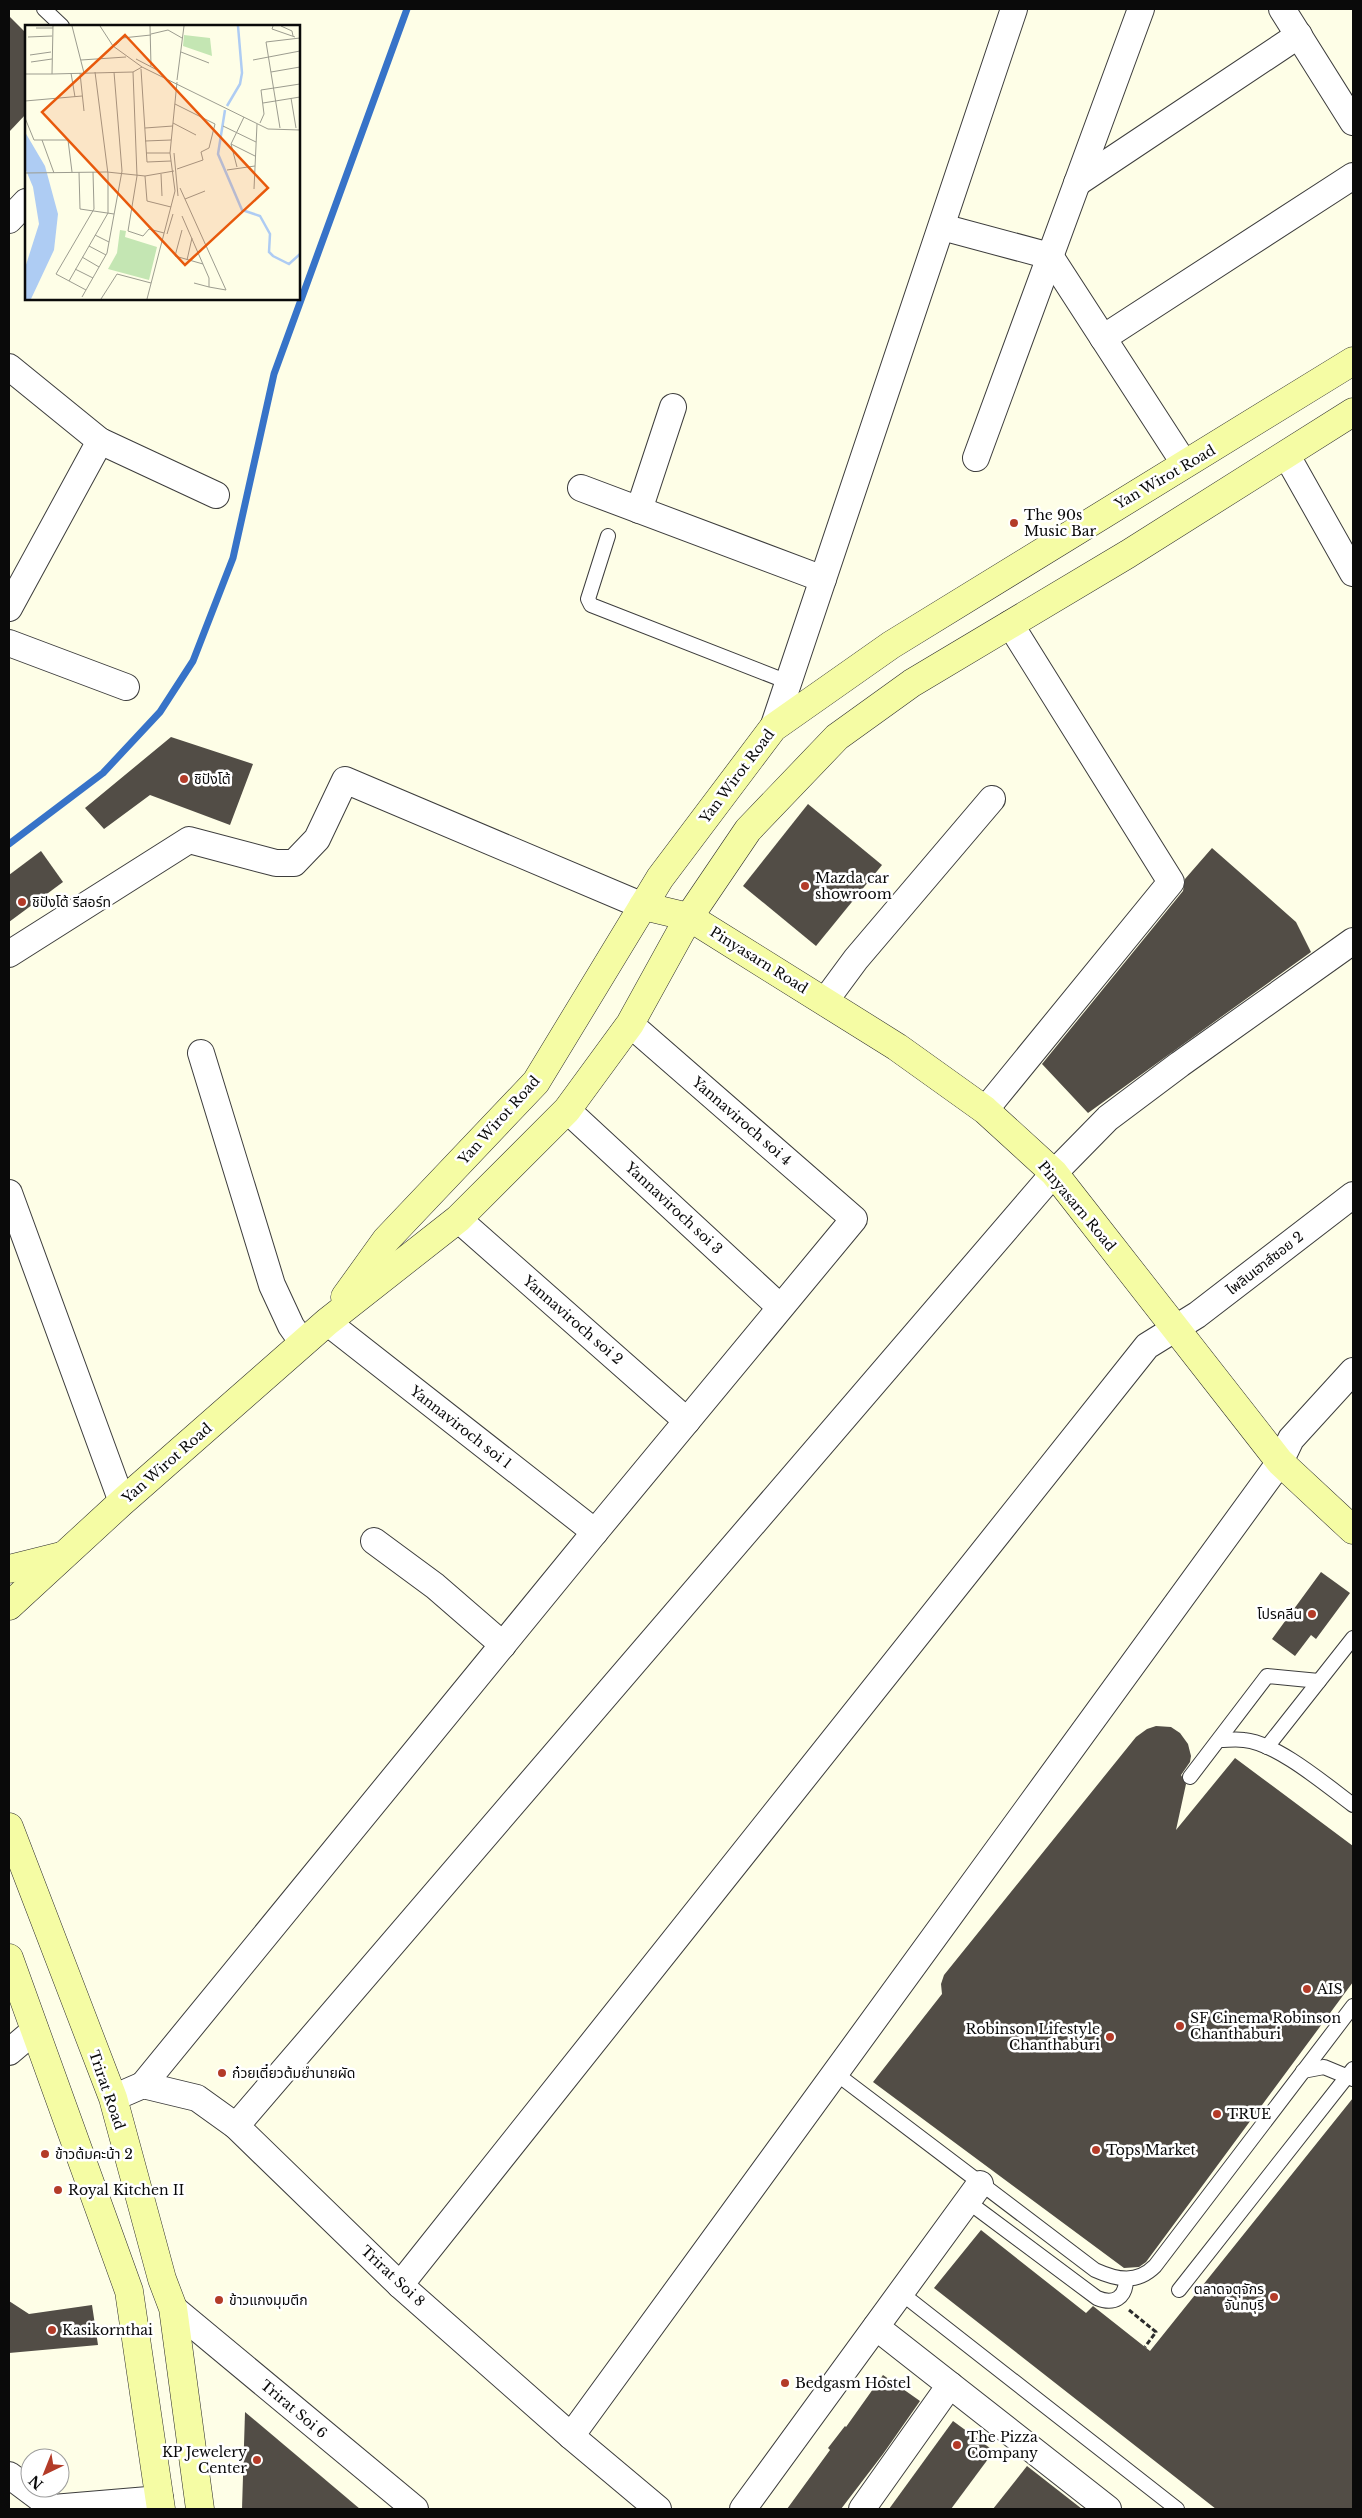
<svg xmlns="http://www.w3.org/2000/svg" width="1362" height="2518" viewBox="0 0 1362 2518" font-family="'Libre Baskerville','Noto Sans Thai',serif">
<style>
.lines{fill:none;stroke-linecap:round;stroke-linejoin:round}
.stream{stroke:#3773c8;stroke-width:7}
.building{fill:#524d46}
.lane-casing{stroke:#3d3d3d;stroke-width:16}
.street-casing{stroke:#3d3d3d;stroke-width:28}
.secondary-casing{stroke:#2c2c2c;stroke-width:29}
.path{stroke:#2c2c2c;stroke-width:3;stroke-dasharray:5 2.5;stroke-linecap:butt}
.lane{stroke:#fff;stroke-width:14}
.street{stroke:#fff;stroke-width:26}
.secondary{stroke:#f5fca4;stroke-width:28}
.poi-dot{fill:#b33b28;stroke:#fff;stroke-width:2}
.labels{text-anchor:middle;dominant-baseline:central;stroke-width:5;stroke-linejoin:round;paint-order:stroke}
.street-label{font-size:14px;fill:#0a0a0a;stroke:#fff}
.poi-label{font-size:14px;fill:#0a0a0a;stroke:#fff;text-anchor:start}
.inset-river{fill:none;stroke:#aeccf3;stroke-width:2.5}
.inset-road{fill:none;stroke:#9c9c8f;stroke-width:1}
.view{fill:#e8590c;fill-opacity:0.15;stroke:#e8590c;stroke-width:2.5}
.inset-edge{fill:none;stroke:#0a0a0a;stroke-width:2.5}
</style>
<rect width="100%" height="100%" fill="#fefee7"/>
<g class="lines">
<path class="stream" d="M9 844 103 773 160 712 193 661 233 558 274 374 407 9"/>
</g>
<g class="building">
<path d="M9 16 26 33V114L9 132Z"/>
<path d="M171 737 253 764 230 825 150 795 104 829 85 808Z"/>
<path d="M808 804 882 865 816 946 743 886Z"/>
<path d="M1212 848 1296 922 1311 952 1088 1113 1042 1064 1183 891 1185 879Z"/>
<path d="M41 851 63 882 9 922V875Z"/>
<path d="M1321 1572 1350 1593 1316 1639 1311 1635 1295 1656 1272 1639Z"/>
<path d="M1156 1726 1171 1727 1180 1733 1188 1744 1191 1756 1190 1762 1181 1775 1186 1784 1176 1830 1235 1758 1353 1846V1982L1146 2262 1139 2267 1124 2268 873 2082 942 1994 941 1984 944 1975 1136 1737 1147 1729Z"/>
<path d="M1353 2098V2509H1216L934 2288 981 2230 1086 2313 1093 2306 1150 2351Z"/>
<path d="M9 2301 29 2314 92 2305 98 2345 9 2353Z"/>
<path d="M883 2375 920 2401 883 2454 841 2509H787L830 2450 828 2448 845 2426 846 2427Z"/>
<path d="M245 2412 360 2509H242Z"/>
<path d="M953 2421 994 2451 951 2509H889Z"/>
<path d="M1027 2466 1082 2509H993Z"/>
</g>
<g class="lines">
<g class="lane-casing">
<g id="lane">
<path d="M44 9 62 26"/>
<path d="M608 536 588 599 591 605 788 682"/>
<path d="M1220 1740C1228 1740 1236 1739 1244 1740 1277 1743 1326 1785 1353 1805"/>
<path d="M1267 1747 1353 1638"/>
<path d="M1190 1777 1267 1676 1319 1681"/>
<path d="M1303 2071 1324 2067 1353 2079"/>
<path d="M834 2072 1095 2270C1117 2280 1137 2284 1155 2266L1353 2006"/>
<path d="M967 2201 1097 2298C1114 2305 1126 2298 1126 2279"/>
<path d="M1179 2290 1353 2069"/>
<path d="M901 2293 1177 2509"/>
</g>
</g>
<g class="street-casing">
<g id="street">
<path d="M1282 9 1353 122"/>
<path d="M1077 183 1299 35"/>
<path d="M9 220 26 202"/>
<path d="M942 227 1050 256 1184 463"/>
<path d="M1103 338 1353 176"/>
<path d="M9 367 100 441 216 495"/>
<path d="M1287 456 1353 573"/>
<path d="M976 458 1141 9"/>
<path d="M581 488 823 579"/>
<path d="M639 510 673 407"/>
<path d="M9 608 100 441"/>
<path d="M9 643 126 687"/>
<path d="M773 728 1014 9"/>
<path d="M9 954 189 840 276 863H294L317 839 345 780 643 906"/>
<path d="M825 1001 856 959 992 799"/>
<path d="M201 1053 272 1285 291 1326 303 1343"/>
<path d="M567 1110 780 1307"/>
<path d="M985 1110 1171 882 1010 624"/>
<path d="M9 1193 122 1502"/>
<path d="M458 1219 687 1421"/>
<path d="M327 1322 595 1532"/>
<path d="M374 1541 435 1586 503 1645"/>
<path d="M9 2052 35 2030"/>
<path d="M143 2085 595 1532 854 1219 630 1024"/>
<path d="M113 2098 143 2085 197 2098 236 2126 400 2285 571 2436 658 2509"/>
<path d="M236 2126 1054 1173 1108 1118 1180 1064 1353 941"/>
<path d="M400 2285 1147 1346 1197 1315 1353 1195"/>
<path d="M173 2308 415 2509"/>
<path d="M876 2327 1108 2509"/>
<path d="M571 2436 1280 1462 1291 1439 1353 1371"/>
<path d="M9 2475 53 2508 160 2499"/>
<path d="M743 2509 980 2184"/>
<path d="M862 2509 950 2385"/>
</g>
</g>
<g class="secondary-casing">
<g id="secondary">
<path d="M643 906 689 917 897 1047 985 1110 1054 1173 1280 1462 1353 1530"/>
<path d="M345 1297 386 1240 536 1082 660 878 773 728 891 645 1353 361"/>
<path d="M9 1569 61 1556"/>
<path d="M9 1606 122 1502 327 1322 458 1219 567 1110 630 1024 689 917 748 830 837 737 912 683 1128 554 1353 412"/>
<path d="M9 1827 113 2098 162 2279 173 2308 200 2509"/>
<path d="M9 1958 129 2291 161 2509"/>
</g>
</g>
<path class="path" d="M1129 2310 1156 2332 1145 2347"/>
<use href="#lane" class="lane"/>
<use href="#street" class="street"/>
<use href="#secondary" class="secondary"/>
</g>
<g class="poi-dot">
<circle cx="1014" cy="523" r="5"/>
<circle cx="184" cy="779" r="5"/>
<circle cx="805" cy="886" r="5"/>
<circle cx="22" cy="902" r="5"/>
<circle cx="1312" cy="1614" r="5"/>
<circle cx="1307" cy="1989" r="5"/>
<circle cx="1180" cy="2026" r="5"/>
<circle cx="1110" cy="2037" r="5"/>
<circle cx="222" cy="2073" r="5"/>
<circle cx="1217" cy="2114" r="5"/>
<circle cx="1096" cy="2150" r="5"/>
<circle cx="45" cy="2154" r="5"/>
<circle cx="58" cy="2190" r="5"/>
<circle cx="1274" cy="2297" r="5"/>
<circle cx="219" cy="2300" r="5"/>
<circle cx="52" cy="2330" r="5"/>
<circle cx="785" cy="2383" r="5"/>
<circle cx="957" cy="2445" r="5"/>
<circle cx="257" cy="2460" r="5"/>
</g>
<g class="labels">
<g class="street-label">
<text transform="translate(1165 477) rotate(-30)">Yan Wirot Road</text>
<text transform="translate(737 776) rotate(-53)">Yan Wirot Road</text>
<text transform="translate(759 960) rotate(32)">Pinyasarn Road</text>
<text transform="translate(499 1120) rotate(-48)">Yan Wirot Road</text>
<text transform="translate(742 1121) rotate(41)">Yannaviroch soi 4</text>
<text transform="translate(1077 1206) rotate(50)">Pinyasarn Road</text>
<text transform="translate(674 1208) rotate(43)">Yannaviroch soi 3</text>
<text transform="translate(1265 1263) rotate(-38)">ไพลินเฮาส์ซอย 2</text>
<text transform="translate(573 1320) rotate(41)">Yannaviroch soi 2</text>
<text transform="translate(461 1427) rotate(38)">Yannaviroch soi 1</text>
<text transform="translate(167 1463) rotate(-41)">Yan Wirot Road</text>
<text transform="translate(107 2090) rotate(71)">Trirat Road</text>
<text transform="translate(393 2276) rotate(43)">Trirat Soi 8</text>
<text transform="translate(294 2409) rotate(40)">Trirat Soi 6</text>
</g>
<g class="poi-label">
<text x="1024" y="515">The 90s<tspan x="1024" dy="16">Music Bar</tspan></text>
<text x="194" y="779">ชิปังโต้</text>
<text x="815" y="878">Mazda car<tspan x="815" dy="16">showroom</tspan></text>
<text x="32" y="902">ชิปังโต้ รีสอร์ท</text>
<text x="1302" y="1614" text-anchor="end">โปรคลีน</text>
<text x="1317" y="1989">AIS</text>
<text x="1190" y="2018">SF Cinema Robinson<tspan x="1190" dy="16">Chanthaburi</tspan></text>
<text x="1100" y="2029" text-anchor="end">Robinson Lifestyle<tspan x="1100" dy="16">Chanthaburi</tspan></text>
<text x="232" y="2073">ก๋วยเตี๋ยวต้มยำนายผัด</text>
<text x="1227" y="2114">TRUE</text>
<text x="1106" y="2150">Tops Market</text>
<text x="55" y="2154">ข้าวต้มคะน้า 2</text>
<text x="68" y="2190">Royal Kitchen II</text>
<text x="1264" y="2289" text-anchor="end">ตลาดจตุจักร<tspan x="1264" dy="16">จันทบุรี</tspan></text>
<text x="229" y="2300">ข้าวแกงมุมตึก</text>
<text x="62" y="2330">Kasikornthai</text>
<text x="795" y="2383">Bedgasm Hostel</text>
<text x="967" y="2437">The Pizza<tspan x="967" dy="16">Company</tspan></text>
<text x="247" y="2452" text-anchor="end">KP Jewelery<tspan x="247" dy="16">Center</tspan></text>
</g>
</g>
<g transform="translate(25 25)">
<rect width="275" height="275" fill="#fefee7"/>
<path d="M159 10 185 13 187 31 158 21ZM95 205 101 206 100 212 132 222 124 255 83 244 92 228Z" fill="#c4e6b3"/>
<path d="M0 107 20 141 33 189 29 225 6 274H0V243L14 199 8 162 0 143Z" fill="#aeccf3"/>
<path class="inset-river" d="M202 81 215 59 217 48 213 1M200 85 193 129 217 185 235 191 245 209 244 227 248 231 264 239 275 229"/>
<path class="inset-road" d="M28 1 27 49 108 47 117 42M47 1 59 48M75 1 88 21 117 42 243 104 275 105M125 1 126 41M248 1 247 4 270 12M256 1 267 6 268 11M11 3H28M126 9 143 5 157 13M3 12 27 11M91 20 97 13 126 10M156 27 184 38M5 30 26 27M111 34 136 47M56 35 101 32M228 35 275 26M6 37 27 34M116 44 122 137 146 136M108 47 112 151 103 206 118 211 124 204 139 208M246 47 275 42M46 48 50 72M55 48 59 86M0 49H27M152 55 159 1M266 73 271 103M0 76 57 71M238 78 275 72M150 79 190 99 184 123 176 127 178 135 152 144M0 93 9 115H43L47 147M148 98 171 110M235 98 239 89 236 65 275 59M198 101 231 117M120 103 148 101M255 103 241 17 275 13M17 115 29 148M120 116 146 115M206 119 230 131M121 128H145M149 128 153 171M212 142 206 119 219 92M202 145 230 141M54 147 55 184 89 189M0 148 82 147 120 151 149 146M136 149 137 171M120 151 122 176 146 182M155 163 201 265 184 262V253L157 191M229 164 232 99M160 174 180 166M157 205 150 231 178 239M142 209 148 189M70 210 84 217M64 221 81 230M57 232 74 242M162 235 167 213M50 244 68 253M44 256 83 188V149L70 47M169 258 184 262M61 265 31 249 69 184 68 147M57 272 82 228 97 146 89 47M76 274 92 249 126 258M122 274 150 166 145 128 152 57"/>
<path class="view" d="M100 10 243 163 160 240 17 87Z"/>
<rect width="275" height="275" class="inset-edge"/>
</g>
<rect width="1362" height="2518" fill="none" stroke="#0a0a0a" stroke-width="20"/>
<g transform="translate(45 2473) rotate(223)"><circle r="24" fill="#ffffff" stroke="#9d9d9d"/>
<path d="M0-4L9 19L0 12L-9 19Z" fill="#b33b28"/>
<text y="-8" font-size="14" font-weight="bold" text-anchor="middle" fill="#0a0a0a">N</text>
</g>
</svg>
